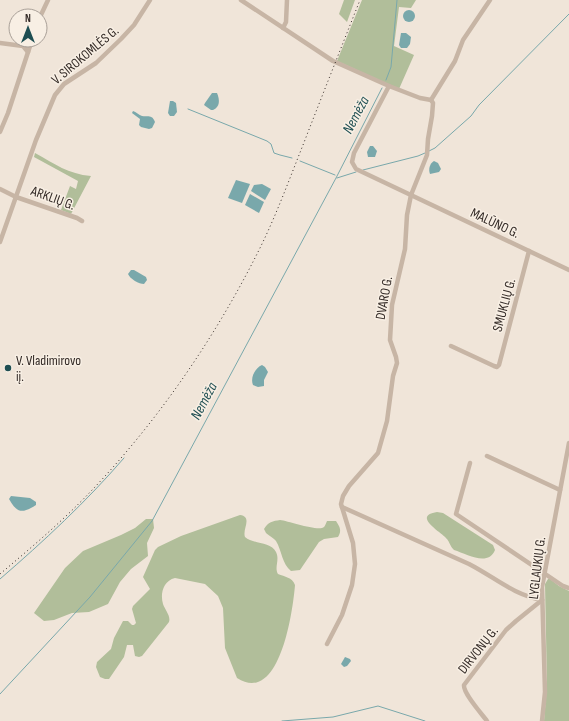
<svg xmlns="http://www.w3.org/2000/svg" width="569" height="721" viewBox="0 0 569 721" font-family="'Sofia Sans Condensed',sans-serif">
<style>
.green{fill:#b1be9a}
.water{fill:#79a8ab}
.lines{fill:none;stroke-linecap:round;stroke-linejoin:round}
.stream{stroke:#79a8ab;stroke-width:1}
.minor{stroke:#c7b5a5;stroke-width:4.5}
.rail{stroke:#332a26;stroke-width:1;stroke-dasharray:1 3;stroke-linecap:butt}
.poi-dot{fill:#1e4e52;stroke:#f8efe4;stroke-width:1.5}
.labels{text-anchor:middle;dominant-baseline:central;stroke-width:3;stroke-linejoin:round;paint-order:stroke}
.street-label{font-size:14px;fill:#332a26;stroke:#f8efe4}
.poi-label{font-size:14px;fill:#332a26;stroke:#f8efe4;text-anchor:start}
.water-label{font-size:15px;font-style:italic;fill:#1e4e52;stroke:#f8efe4}
</style>
<rect width="100%" height="100%" fill="#f0e5d9"/>
<g class="green">
<path d="M344 0H355L347 22 339 14Z"/>
<path d="M362 0H416L411 8 399 7 394 46 414 55 399 89 337 61Z"/>
<path d="M35 153C55 164 68 174 91 176L71 214 61 210 70 186 76 189 78 181 34 157Z"/>
<path d="M437 512 443 513 493 545 495 550C488 567 467 554 454 550 450 546 450 543 447 539 443 533 411 516 437 512Z"/>
<path d="M240 515C253 517 242 529 245 537 253 544 271 542 276 552 280 560 274 567 278 574 285 577 292 577 295 585 293 610 280 706 237 678L225 648 223 608 218 596 205 584 175 578C163 581 160 594 163 604 165 610 171 616 169 622L142 656 139 657 135 656 133 645H127L124 657 109 679H105L100 677 96 667 97 662 111 649 114 638 123 621H128L132 625H134L136 623 132 609 133 606 150 589 143 577 155 550 158 547 181 536Z"/>
<path d="M146 519H153L154 528 147 543 148 556 131 569 120 582 108 604 89 612 72 613 54 620 44 621 34 613 65 568 83 551 121 535 135 528Z"/>
<path d="M280 520C289 521 319 532 324 527 325 526 326 523 327 521H336C340 527 342 531 338 537L324 539 319 542 300 570 291 571C282 564 282 551 276 541 274 538 269 536 266 533L264 529C268 522 273 521 280 520Z"/>
<path d="M548 579H550L559 586 569 591V721H544L547 685 545 584Z"/>
</g>
<g class="water">
<circle cx="409" cy="16" r="6"/>
<path d="M401 33H406L411 37 410 44 407 48H401L399 45Z"/>
<path d="M212 93H217C220 100 220 107 213 110H211L204 105 205 103Z"/>
<path d="M173 101 176 103 177 112 174 116H170L168 113 170 101Z"/>
<path d="M133 111C136 112 139 115 142 116 148 117 152 114 155 122L152 128 149 129 141 127 139 125 140 119 132 113Z"/>
<path d="M370 146H373L377 151 375 157H368L367 152Z"/>
<path d="M434 161 438 163 441 169 439 172 430 174C428 169 430 163 434 161Z"/>
<path d="M236 180 250 184 242 203 228 198Z"/>
<path d="M262 184 271 189 265 200 251 191 254 185Z"/>
<path d="M250 194 264 202 259 213 245 205Z"/>
<path d="M131 270H134L146 277 147 280 144 284C139 284 130 279 128 274Z"/>
<path d="M262 365 265 367 268 372 264 380V386L258 387 253 385C250 378 255 368 262 365Z"/>
<path d="M11 496 30 498 36 502V505C22 514 17 513 9 499Z"/>
<path d="M345 657 350 659 351 661 347 666 344 667 341 664Z"/>
</g>
<g class="lines">
<g class="stream">
<path d="M386 80 391 67 397 0"/>
<path d="M188 109 267 141 271 144 274 153 280 155 292 158"/>
<path d="M429 151 435 148 471 116 479 105 569 14"/>
<path d="M300 161 335 175"/>
<path d="M363 170 418 156 425 153"/>
<path d="M337 178 356 172"/>
<path d="M0 579C44 541 86 502 124 458"/>
<path d="M0 694 90 597 152 521 336 178 382 88"/>
<path d="M282 721 333 717 378 706 425 721"/>
</g>
<g class="minor">
<path d="M241 0 333 61 389 86 420 98 431 100"/>
<path d="M40 17 48 0"/>
<path d="M283 28 286 22 287 0"/>
<path d="M0 43 23 46 28 52"/>
<path d="M389 86 354 153 352 162 356 169 569 270"/>
<path d="M431 100 455 61 463 40 490 0"/>
<path d="M0 132 8 113 32 40"/>
<path d="M0 189 16 197 77 218 82 221"/>
<path d="M0 242 36 140 55 95 64 84 96 63 121 39 134 25 150 0"/>
<path d="M451 346 494 366 497 367 499 365 529 251"/>
<path d="M487 456 560 490"/>
<path d="M470 463 456 514 563 586 569 588"/>
<path d="M342 507 469 564C496 578 512 594 542 600"/>
<path d="M327 644 342 615 352 585 355 564 353 543 341 504 343 496 349 486 378 453 387 421 393 376 397 363 396 357 390 340 392 305 405 249 407 215 411 195 427 155 428 139 432 116 433 103 431 100"/>
<path d="M487 721C481 713 463 693 464 685L506 630 516 621 542 600"/>
<path d="M542 721 545 692 542 587 569 443"/>
</g>
<path class="rail" d="M0 574C32 547 65 519 94 488 160 418 216 336 259 250 276 216 289 180 303 145 322 96 341 48 360 0"/>
</g>
<circle class="poi-dot" cx="8" cy="368" r="4"/>
<g class="labels">
<g class="street-label">
<text transform="translate(85 55) rotate(-40)">V. SIROKOMLĖS G.</text>
<text transform="translate(53 198) rotate(20)">ARKLIŲ G.</text>
<text transform="translate(495 223) rotate(25)">MALŪNO G.</text>
<text transform="translate(384 298) rotate(-80)">DVARO G.</text>
<text transform="translate(504 305) rotate(-75)">SMUKLIŲ G.</text>
<text transform="translate(537 568) rotate(-83)">LYGLAUKIŲ G.</text>
<text transform="translate(478 650) rotate(-52)">DIRVONŲ G.</text>
</g>
<g class="poi-label">
<text x="16" y="360">V. Vladimirovo<tspan x="16" dy="16">iį.</tspan></text>
</g>
<g class="water-label">
<text transform="translate(356 115) rotate(-62)">Nemėža</text>
<text transform="translate(204 401) rotate(-62)">Nemėža</text>
</g>
</g>
<g transform="translate(28 28)"><circle r="19" fill="#f8efe4" stroke="#a9a098"/>
<path d="M0-3L7 15L0 10L-7 15Z" fill="#1e4e52"/>
<text y="-6" font-size="11" font-weight="bold" text-anchor="middle" fill="#332a26">N</text>
</g>
</svg>
